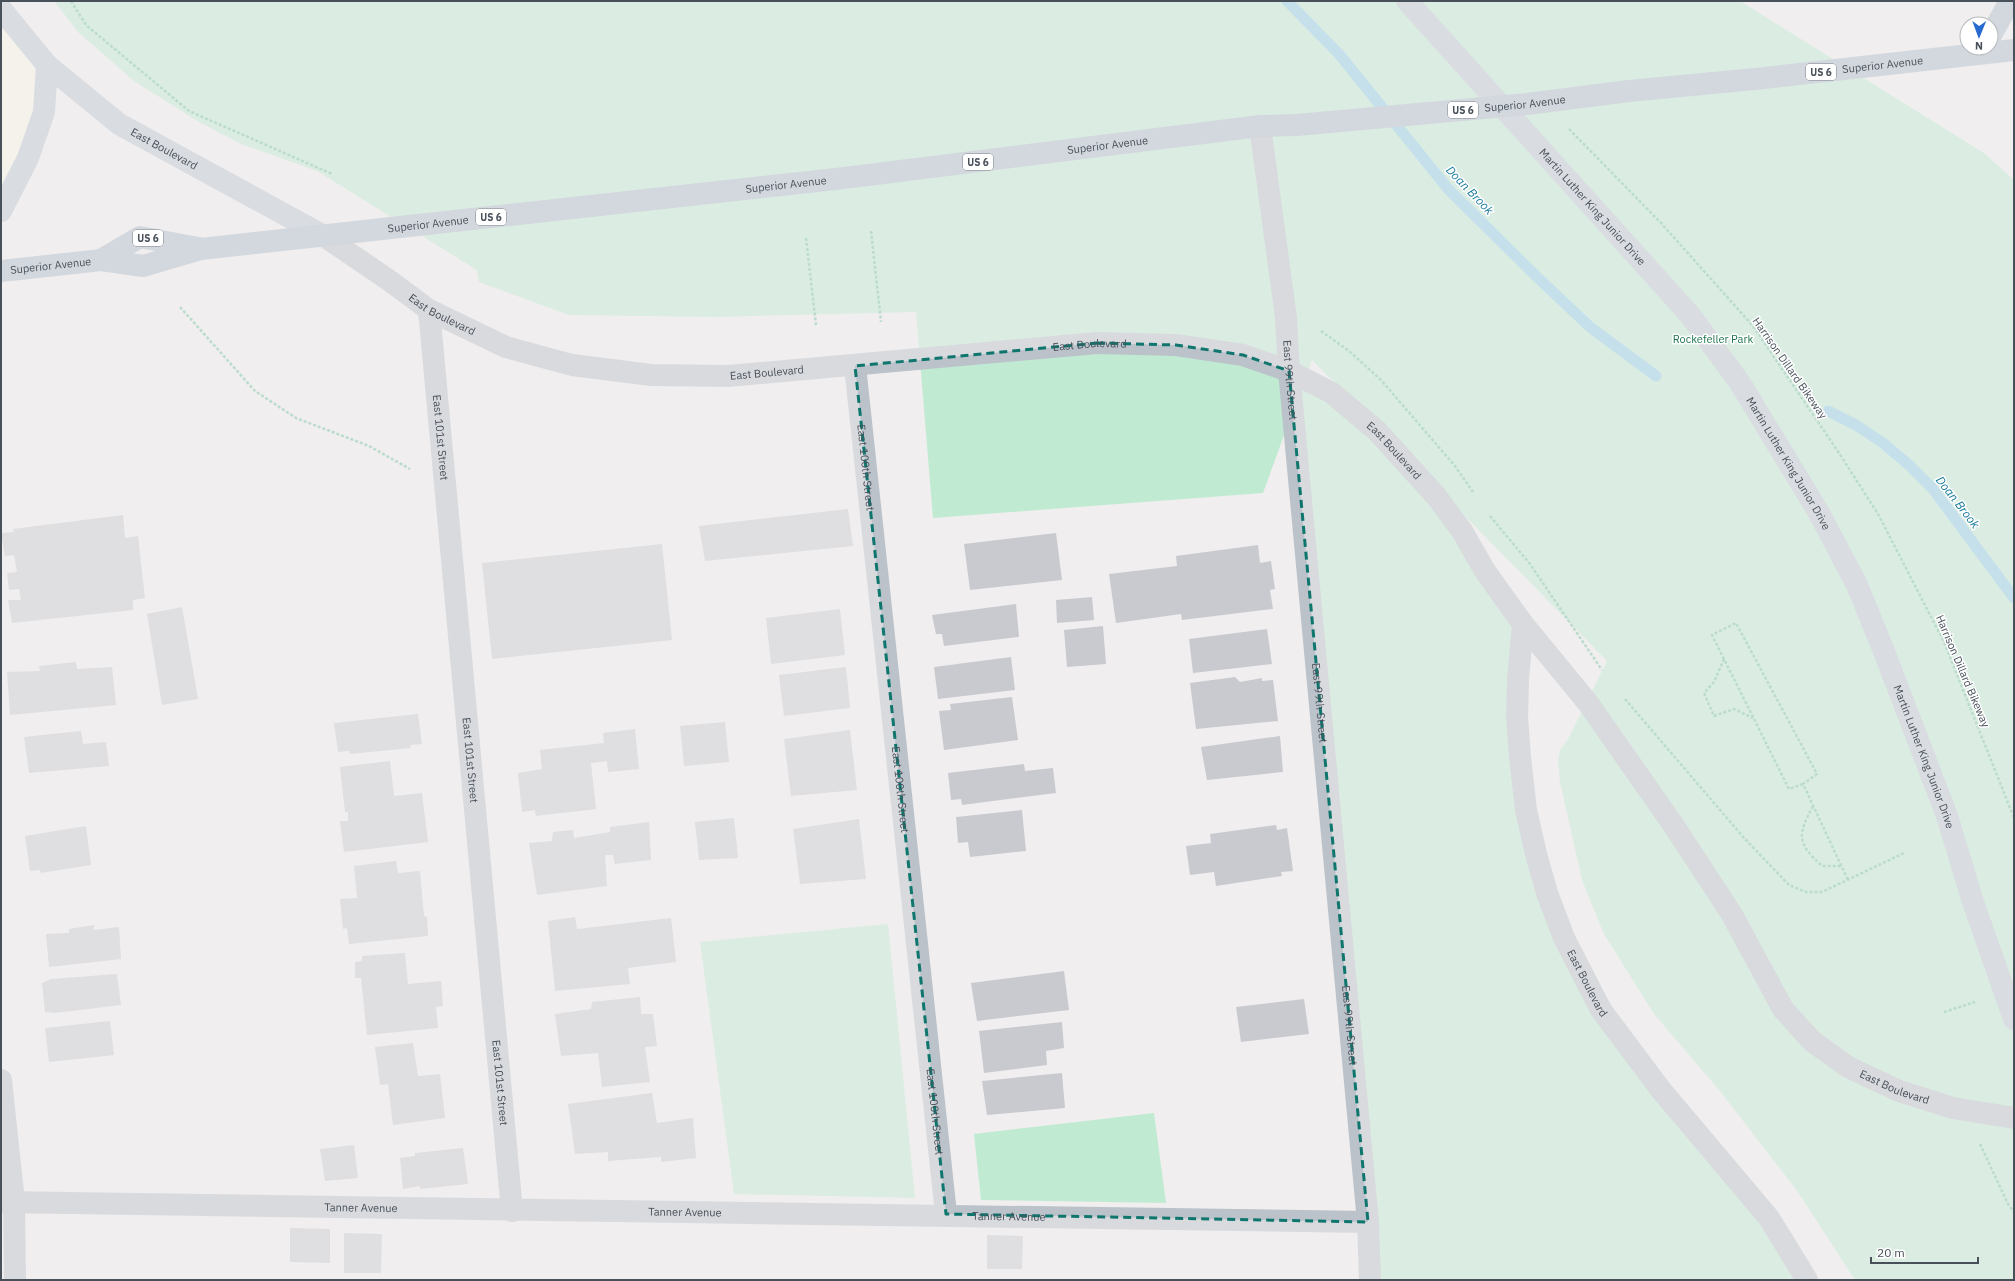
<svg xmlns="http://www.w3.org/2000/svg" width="2015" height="1281" viewBox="0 0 2015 1281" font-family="'IBM Plex Sans',sans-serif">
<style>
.commercial{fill:#faf6e8}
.green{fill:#c0ebd2}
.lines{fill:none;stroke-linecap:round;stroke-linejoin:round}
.stream{stroke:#91cfe4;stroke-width:11}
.building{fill:#c9cad0}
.path{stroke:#7bc5a4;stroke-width:2.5;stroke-dasharray:3 2;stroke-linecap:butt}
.street{stroke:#bbc2ca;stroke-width:22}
.secondary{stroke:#bdc6d0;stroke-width:22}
.primary{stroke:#b0bccb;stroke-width:22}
.primary-bridge{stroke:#b0bccb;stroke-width:22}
.marked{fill:none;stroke:#0f766e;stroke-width:3;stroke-dasharray:8 5;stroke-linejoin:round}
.labels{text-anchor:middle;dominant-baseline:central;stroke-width:3;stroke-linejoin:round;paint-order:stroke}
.shield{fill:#fff;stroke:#7f848c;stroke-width:1}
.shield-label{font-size:10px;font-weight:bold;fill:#48505a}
.street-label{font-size:11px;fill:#48505a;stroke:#fff}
.park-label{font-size:11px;fill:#1f754e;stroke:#fff}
.water-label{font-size:12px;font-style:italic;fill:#197a9c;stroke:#fff}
</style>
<rect width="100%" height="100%" fill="#f0eeee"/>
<path class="commercial" d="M1 10 47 65 44 112 1 211Z"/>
<g class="green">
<path d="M54 1H1740L1984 153 2014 180V1280H1855L1798 1192 1720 1091 1654 1014 1604 934 1582 880 1560 782 1558 761 1560 750 1568 739 1607 661 1312 360 1305 379 1377 430 1523 624 1526 810 1582 976 1807 1280H1370L1292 413 1263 493 933 518 916 312 717 317 569 315 479 282 477 270 317 171 241 144 199 122 134 81 78 32Z"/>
<path d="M888 924 915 1198 734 1194 700 942Z"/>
<path d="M1154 1113 1166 1203 981 1200 974 1134Z"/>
</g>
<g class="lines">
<g class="stream">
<path d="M1287 1 1339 54 1449 190 1536 276 1590 327 1656 376"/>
<path d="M1828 411 1856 425 1883 443 1909 465 1933 489 2014 598"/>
</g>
</g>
<g class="building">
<path d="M848 509 853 546 705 561 699 526Z"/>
<path d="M123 515 125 538 138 536 145 598 133 600V610L12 623 8 600H21L19 589 9 590 7 573 17 572 14 555 5 556 1 533 14 532 13 529Z"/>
<path d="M1056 533 1062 580 970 590 964 544Z"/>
<path d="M662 544 672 640 492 659 482 563Z"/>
<path d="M1258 545 1260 563 1271 561 1275 589 1270 590 1273 609 1182 620 1181 614 1116 623 1109 574 1177 566 1176 556Z"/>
<path d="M1092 597 1094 620 1057 623 1056 600Z"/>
<path d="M1016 604 1019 637 944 646 942 634H936L932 615Z"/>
<path d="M182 607 198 699 162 705 147 614Z"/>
<path d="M840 609 845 655 771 664 766 618Z"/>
<path d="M1103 626 1106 664 1067 667 1064 630Z"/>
<path d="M1267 629 1272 664 1193 673 1189 639Z"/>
<path d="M1011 657 1015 690 938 699 934 667Z"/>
<path d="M76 662 77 669 112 667 116 705 10 715 7 672 40 671 39 666Z"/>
<path d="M846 667 850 708 784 716 779 675Z"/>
<path d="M1235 677 1240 682 1262 678V681L1273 680 1278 721 1196 729 1190 683Z"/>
<path d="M1012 697 1018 740 944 750 939 711 951 710 950 704Z"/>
<path d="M418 714 422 744 410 745 411 748 350 754 349 751 338 752 334 723Z"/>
<path d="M725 722 729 762 684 766 680 726Z"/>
<path d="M635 729 639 769 608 772 607 761 591 763 596 809 536 816 535 810 522 812 518 773 542 769 540 750 604 743 603 733Z"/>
<path d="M850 730 857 790 791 796 784 739Z"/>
<path d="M81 731 83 744 106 742 109 766 29 773 24 737Z"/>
<path d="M1280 736 1283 772 1207 780 1201 747Z"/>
<path d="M390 761 394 796 422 793 428 842 344 852 340 821H348V812H345L340 767Z"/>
<path d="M1024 764 1025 771 1053 768 1056 793 962 805 961 799 951 800 948 773Z"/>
<path d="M1022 810 1026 851 970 857 968 842 958 843 956 817Z"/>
<path d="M734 818 738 858 699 860 695 822Z"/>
<path d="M859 819 866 879 800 884 793 829Z"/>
<path d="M649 822 651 860 615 864 613 855H605L607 886 537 895 529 843 552 841 553 832 573 830 574 838 610 832V827Z"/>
<path d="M1276 825 1277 830 1287 828 1293 871 1281 872 1282 876 1216 886 1214 872 1190 875 1186 846 1211 843 1210 834Z"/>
<path d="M86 826 91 865 41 873 40 870 30 871 25 836Z"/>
<path d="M396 861 398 873 420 871 424 916 427 917 428 936 349 944 347 928 343 929 340 899 357 898 354 866Z"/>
<path d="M575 917 577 929 671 918 676 962 628 968 630 984 555 991 548 921Z"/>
<path d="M94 925V930L119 927 121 959 49 967 46 934 69 933V929Z"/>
<path d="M405 953 408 984 441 981 443 1006 436 1007 438 1028 367 1035 361 978H355V962L362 961V956Z"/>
<path d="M1064 971 1069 1010 977 1021 971 983Z"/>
<path d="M117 974 121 1005 55 1013 45 1012 42 983 51 979Z"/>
<path d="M640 997 641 1014H653L657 1046 645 1047 650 1082 602 1087 598 1053 561 1056 555 1014 591 1009 592 1002Z"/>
<path d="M1304 999 1309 1034 1241 1042 1236 1007Z"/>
<path d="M110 1021 114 1055 49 1062 45 1028Z"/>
<path d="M1062 1022 1064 1048 1046 1051 1047 1065 984 1073 979 1031Z"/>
<path d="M413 1043 418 1076 440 1074 445 1118 393 1125 388 1084 380 1085 375 1047Z"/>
<path d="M1062 1073 1065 1108 987 1115 982 1081Z"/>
<path d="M652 1093 657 1123 693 1118 696 1158 661 1162V1157L608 1161V1152L575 1154 568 1104Z"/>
<path d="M354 1145 358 1178 325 1181 320 1149Z"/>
<path d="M463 1148 468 1184 420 1189V1186L403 1189 400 1158 415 1156V1153Z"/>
<path d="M290 1228 330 1229V1263L290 1262Z"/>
<path d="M344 1233 382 1234 381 1273H344Z"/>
<path d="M987 1235 1023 1236 1022 1269H987Z"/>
</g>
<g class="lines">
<g class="path">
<path d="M71 1 86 25 189 111 332 174"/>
<path d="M1569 129 1661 223 1753 326 1839 453 1878 514 1944 642 2014 818"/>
<path d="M871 231 881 322"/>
<path d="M806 238 816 325"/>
<path d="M180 307 255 391 296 418 369 446 410 469"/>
<path d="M1321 331 1349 351 1381 380 1455 466 1473 492"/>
<path d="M1490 516 1530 564 1602 670"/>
<path d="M1724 659 1714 682 1704 693 1714 716 1734 709 1753 718"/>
<path d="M1625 699 1744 838 1789 885 1806 892H1822L1904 853"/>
<path d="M1803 784 1789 789 1712 635 1736 623 1817 774 1803 784 1848 880"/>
<path d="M1813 806C1797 836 1797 843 1822 866H1842"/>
<path d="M1944 1012 1975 1002"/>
<path d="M1980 1144 2008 1204 2014 1212"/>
</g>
<g class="street">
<path id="s1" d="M1260 126 1286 318 1289 371 1368 1222 1370 1280"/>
<path id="s2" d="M324 236 390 281 429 310 506 347 572 365 651 375 728 376 1097 343 1176 345 1243 355 1289 371 1332 393 1377 431 1436 496 1462 531 1485 571 1523 624 1518 679 1517 717 1520 757 1526 810 1536 854 1547 893 1564 938 1601 1010 1661 1090 1769 1218 1807 1280"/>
<path id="s3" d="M429 310 512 1211"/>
<path id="s4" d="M855 366 946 1214"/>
<path id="s5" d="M1523 624 1588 703 1674 826 1731 913 1783 1009 1812 1041 1848 1067 1899 1091 1953 1108 2014 1118"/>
<path d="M1 1080 14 1202 15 1280"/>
<path id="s6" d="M1 1202C457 1210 912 1214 1368 1222"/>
</g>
<g class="secondary">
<path id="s7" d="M1407 1 1690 315 1740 383 1819 513 1857 585 1885 654 1947 816 1973 902 2014 1019"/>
<path id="s8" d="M1 9 47 65 119 124 324 236"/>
<path d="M1 211 28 158 44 112 47 65"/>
</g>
<g class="primary">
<path d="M1991 35 2010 1"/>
<path id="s9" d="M1629 91 1755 79 2014 50"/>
<path d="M101 260 140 237 198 248"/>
<path id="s10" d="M1 271 101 260 143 266 201 249 836 179 1260 126 1297 125"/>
</g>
<path class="primary-bridge" id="s11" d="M1297 125 1527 104 1629 91"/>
</g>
<path d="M0 0H2015V1281H0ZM1097 343 1176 345 1243 355 1289 371 1368 1222 946 1214 855 366Z" fill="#f0eeee" fill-opacity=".55" fill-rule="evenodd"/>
<path class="marked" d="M1097 343 1176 345 1243 355 1289 371 1368 1222 946 1214 855 366Z"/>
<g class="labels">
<g class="shield">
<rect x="1806" y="64" width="30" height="16" rx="3"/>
<rect x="1448" y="102" width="30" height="16" rx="3"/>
<rect x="963" y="154" width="30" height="16" rx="3"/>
<rect x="476" y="209" width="30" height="16" rx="3"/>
<rect x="133" y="230" width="30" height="16" rx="3"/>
</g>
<g class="shield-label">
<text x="1821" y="72">US 6</text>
<text x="1463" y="110">US 6</text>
<text x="978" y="162">US 6</text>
<text x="491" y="217">US 6</text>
<text x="148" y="238">US 6</text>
</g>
<g class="street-label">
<text stroke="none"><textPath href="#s9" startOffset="255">Superior Avenue</textPath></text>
<text stroke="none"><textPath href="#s11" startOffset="229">Superior Avenue</textPath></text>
<text stroke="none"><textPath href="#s10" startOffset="1116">Superior Avenue</textPath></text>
<text stroke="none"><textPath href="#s8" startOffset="217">East Boulevard</textPath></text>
<text stroke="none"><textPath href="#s10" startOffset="792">Superior Avenue</textPath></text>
<text stroke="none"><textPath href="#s7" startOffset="277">Martin Luther King Junior Drive</textPath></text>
<text stroke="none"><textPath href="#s10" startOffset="432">Superior Avenue</textPath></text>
<text stroke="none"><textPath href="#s10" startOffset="50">Superior Avenue</textPath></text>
<text stroke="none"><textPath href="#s2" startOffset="142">East Boulevard</textPath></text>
<text stroke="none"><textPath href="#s2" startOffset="802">East Boulevard</textPath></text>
<text transform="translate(1790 368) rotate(55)">Harrison Dillard Bikeway</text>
<text stroke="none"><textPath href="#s2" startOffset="478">East Boulevard</textPath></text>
<text stroke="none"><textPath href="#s1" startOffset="256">East 99th Street</textPath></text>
<text stroke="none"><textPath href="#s3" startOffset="128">East 101st Street</textPath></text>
<text stroke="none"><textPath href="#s2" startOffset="1138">East Boulevard</textPath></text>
<text stroke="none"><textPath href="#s7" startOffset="601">Martin Luther King Junior Drive</textPath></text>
<text stroke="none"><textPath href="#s4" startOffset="102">East 100th Street</textPath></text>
<text transform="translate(1963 671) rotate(67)">Harrison Dillard Bikeway</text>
<text stroke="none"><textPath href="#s1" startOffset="580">East 99th Street</textPath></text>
<text stroke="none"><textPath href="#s7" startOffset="925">Martin Luther King Junior Drive</textPath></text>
<text stroke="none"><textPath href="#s3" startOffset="452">East 101st Street</textPath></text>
<text stroke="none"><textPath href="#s4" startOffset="426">East 100th Street</textPath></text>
<text stroke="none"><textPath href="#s2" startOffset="1726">East Boulevard</textPath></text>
<text stroke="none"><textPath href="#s1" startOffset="904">East 99th Street</textPath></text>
<text stroke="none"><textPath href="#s3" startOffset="776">East 101st Street</textPath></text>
<text stroke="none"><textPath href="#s5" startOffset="604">East Boulevard</textPath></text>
<text stroke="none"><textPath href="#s4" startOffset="750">East 100th Street</textPath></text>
<text stroke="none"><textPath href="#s6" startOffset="360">Tanner Avenue</textPath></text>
<text stroke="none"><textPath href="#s6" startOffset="684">Tanner Avenue</textPath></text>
<text stroke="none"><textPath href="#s6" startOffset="1008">Tanner Avenue</textPath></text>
</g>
<g class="park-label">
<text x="1713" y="339">Rockefeller Park</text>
</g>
<g class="water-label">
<text transform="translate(1470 190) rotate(46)">Doan Brook</text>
<text transform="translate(1958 502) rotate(52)">Doan Brook</text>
</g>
</g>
<rect width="2015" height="1281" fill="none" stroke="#48505a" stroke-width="4"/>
<g transform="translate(1979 36) rotate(181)"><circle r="19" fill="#ffffff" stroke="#b6b9bd"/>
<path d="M0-3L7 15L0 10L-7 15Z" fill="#296ad0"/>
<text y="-6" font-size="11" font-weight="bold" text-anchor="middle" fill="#48505a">N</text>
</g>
<path d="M1871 1257v6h107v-6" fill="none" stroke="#48505a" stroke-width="2"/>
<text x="1877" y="1257" font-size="12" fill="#48505a" stroke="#ffffff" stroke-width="3" paint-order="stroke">20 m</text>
</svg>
